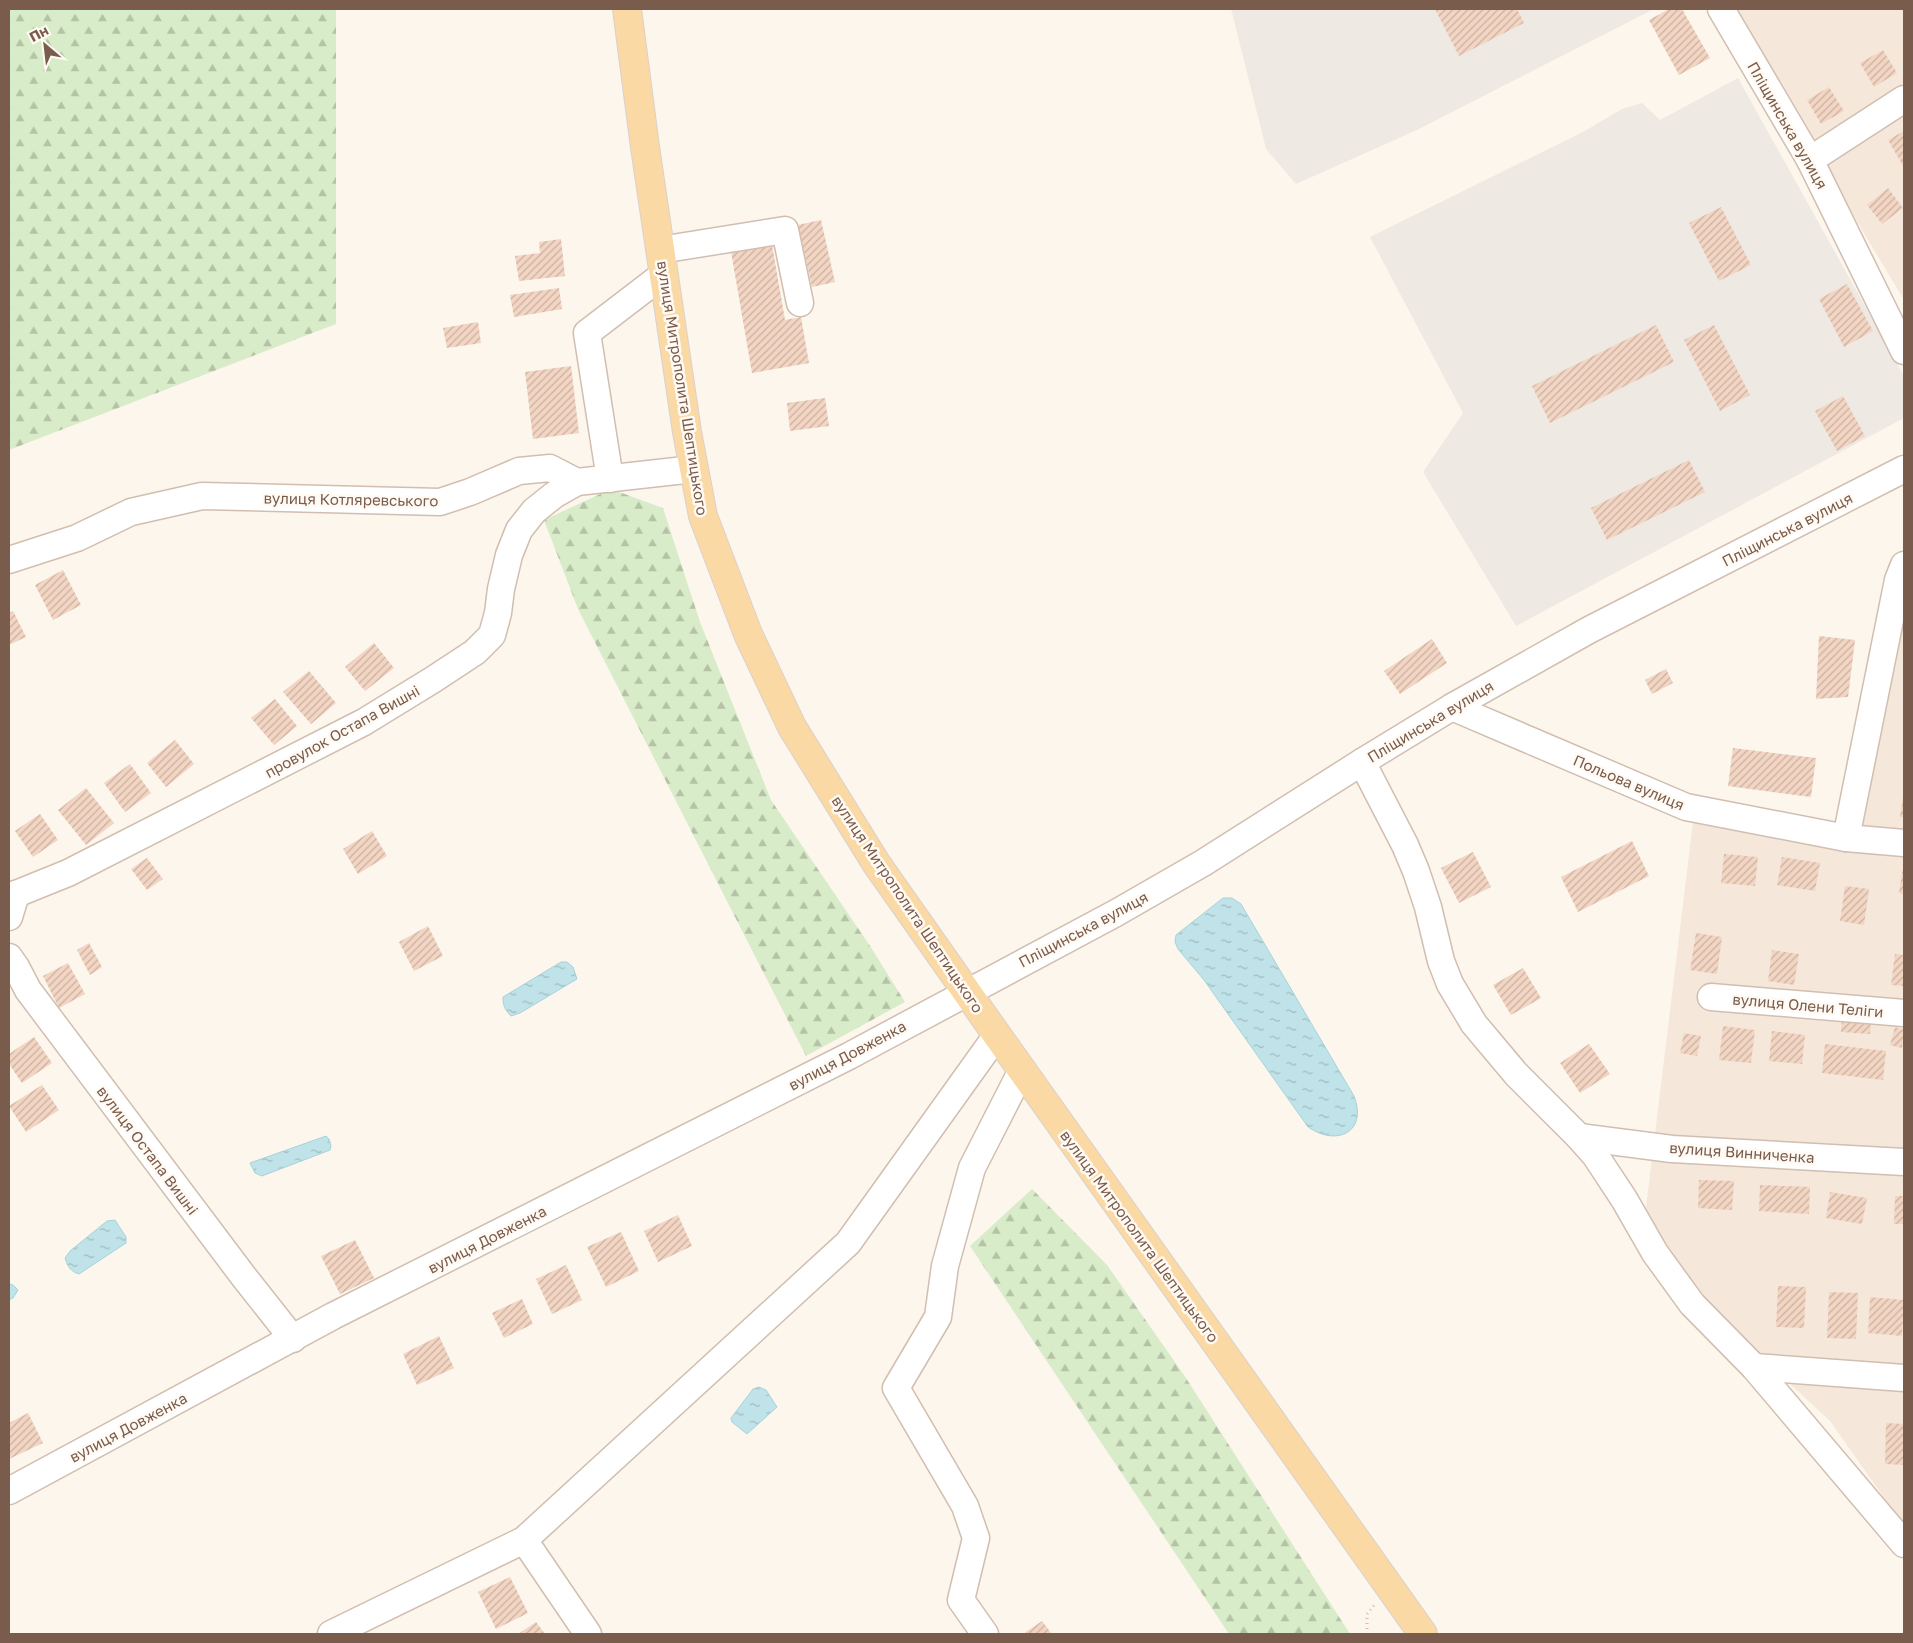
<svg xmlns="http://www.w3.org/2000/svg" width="1913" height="1643" viewBox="0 0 1913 1643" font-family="'Golos Text',sans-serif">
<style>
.residential{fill:#f5e8da}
.industrial{fill:#efe9e4}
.forest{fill:url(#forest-firs)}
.water{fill:url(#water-ripples);stroke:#a5d3da}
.building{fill:url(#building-hatch)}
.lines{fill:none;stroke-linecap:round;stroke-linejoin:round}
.minor-casing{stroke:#d1beb0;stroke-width:29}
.major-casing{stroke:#dad1cd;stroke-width:30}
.path{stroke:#d9b8a5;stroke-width:3;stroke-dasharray:1 4;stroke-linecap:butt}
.minor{stroke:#fff;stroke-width:26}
.major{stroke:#fbd9a5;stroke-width:28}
.labels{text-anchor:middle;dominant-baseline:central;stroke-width:5;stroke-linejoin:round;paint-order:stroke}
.street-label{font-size:15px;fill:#7a5c4d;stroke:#fffaf3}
</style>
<defs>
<pattern id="forest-firs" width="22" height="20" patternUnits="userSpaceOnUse" patternTransform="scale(1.25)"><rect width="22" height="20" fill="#d8ecc9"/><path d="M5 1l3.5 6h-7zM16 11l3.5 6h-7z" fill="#b4c2a5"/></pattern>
<pattern id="water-ripples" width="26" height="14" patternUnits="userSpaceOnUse" patternTransform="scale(1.25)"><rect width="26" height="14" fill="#bfe3e8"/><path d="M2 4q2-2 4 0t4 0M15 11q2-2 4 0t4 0" fill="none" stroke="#a0bbbe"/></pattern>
<pattern id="building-hatch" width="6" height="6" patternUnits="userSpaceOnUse" patternTransform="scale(1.25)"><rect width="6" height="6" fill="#f3d5c3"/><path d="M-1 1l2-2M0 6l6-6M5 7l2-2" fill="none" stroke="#cab0a1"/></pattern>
</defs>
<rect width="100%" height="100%" fill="#fdf6ec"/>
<g class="residential">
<path d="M1734 9H1904V300L1807 138Z"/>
<path d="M1904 569V1526L1830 1421 1732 1330 1644 1224 1694 814 1856 836Z"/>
</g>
<g class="industrial">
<path d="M1231 9H1654L1417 130 1296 184 1266 149Z"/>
<path d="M1738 78 1904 376V418L1516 626 1423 472 1463 413 1370 237 1583 132 1622 109 1642 103 1660 120Z"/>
</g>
<g class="forest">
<path d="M9 9H336V324L9 450Z"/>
<path d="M611 489 663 508 700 622 771 800 870 946 905 1002 806 1056 578 609 544 520Z"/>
<path d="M1032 1189 1107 1265 1184 1375 1350 1634H1229L970 1246Z"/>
</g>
<g class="water">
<path d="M1223 898H1232L1241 904 1354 1096C1368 1132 1337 1147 1308 1127L1204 980 1178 949 1175 942 1176 935Z"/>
<path d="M561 962H567L573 967 577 979 520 1013 511 1016C505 1010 503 1006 503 997Z"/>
<path d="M326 1136 329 1139 331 1146 330 1150 262 1176 255 1173 250 1163Z"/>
<path d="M115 1220 126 1237V1243L79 1274C70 1271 68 1267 65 1258L70 1251 107 1221Z"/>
<path d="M9 1284 13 1285 18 1290 13 1298 9 1300Z"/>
<path d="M759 1387 766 1390 777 1407 747 1434 732 1422 731 1418 753 1389Z"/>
</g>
<g class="building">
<path d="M1435 9H1517L1524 23 1459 56Z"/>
<path d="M1669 9H1682L1710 58 1679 75 1649 20Z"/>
<path d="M1883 50 1897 73 1874 87 1860 63Z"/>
<path d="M1829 87 1844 111 1821 124 1807 100Z"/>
<path d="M1904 131V165L1903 166 1888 140Z"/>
<path d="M1888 188 1903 208 1882 224 1867 205Z"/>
<path d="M1721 207 1751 265 1719 281 1689 223Z"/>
<path d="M821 220 835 282 812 287 798 225Z"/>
<path d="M561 239 565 276 519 281 515 256 540 253 539 242Z"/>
<path d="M771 239 785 320 801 317 809 363 752 373 730 246Z"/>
<path d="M1847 284 1873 331 1844 347 1819 299Z"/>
<path d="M559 288 562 309 514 317 510 295Z"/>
<path d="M478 322 481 343 447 348 443 328Z"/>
<path d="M1656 325 1674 362 1550 423 1532 386Z"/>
<path d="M1714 325 1750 395 1720 411 1684 340Z"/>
<path d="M571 366 579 433 533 439 525 372Z"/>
<path d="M1843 396 1865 436 1837 451 1815 411Z"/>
<path d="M825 398 829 426 790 431 787 403Z"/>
<path d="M1689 460 1705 492 1607 540 1591 508Z"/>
<path d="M63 570 81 605 53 620 35 585Z"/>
<path d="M13 611 26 637 9 645V613Z"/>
<path d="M1819 636 1855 640 1848 697 1816 699Z"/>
<path d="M1432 639 1447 663 1400 694 1384 671Z"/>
<path d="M374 643 394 668 365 691 345 667Z"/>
<path d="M1666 669 1673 683 1652 694 1645 680Z"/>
<path d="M309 671 336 703 311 724 283 692Z"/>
<path d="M275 699 297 726 274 745 251 718Z"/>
<path d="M175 740 194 764 166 787 147 763Z"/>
<path d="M1733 748 1816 758 1811 797 1728 786Z"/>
<path d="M130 764 151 793 125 812 104 783Z"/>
<path d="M86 788 114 823 86 845 58 810Z"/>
<path d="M1903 797H1904V817H1900Z"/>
<path d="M40 814 58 840 33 857 15 831Z"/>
<path d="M372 831 387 856 358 874 343 849Z"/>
<path d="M1632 841 1649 876 1578 912 1561 877Z"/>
<path d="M1473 852 1491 887 1459 903 1441 868Z"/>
<path d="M1724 854 1758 857 1755 886 1721 883Z"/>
<path d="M1782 857 1820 863 1815 891 1777 885Z"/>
<path d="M147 858 163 879 147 890 131 869Z"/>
<path d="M1903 867H1904V894L1899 893Z"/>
<path d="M1845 886 1869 889 1864 925 1840 921Z"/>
<path d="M428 926 443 956 414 971 399 942Z"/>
<path d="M1696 933 1722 937 1717 974 1690 970Z"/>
<path d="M89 943 102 967 90 975 77 950Z"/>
<path d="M1772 950 1799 954 1794 985 1768 981Z"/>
<path d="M1895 954 1904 955V986L1891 985Z"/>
<path d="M68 963 85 994 59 1008 43 976Z"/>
<path d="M1523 968 1541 998 1511 1015 1493 985Z"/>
<path d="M1842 1019 1871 1021 1870 1034 1841 1032Z"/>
<path d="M1723 1026 1755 1030 1751 1063 1719 1060Z"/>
<path d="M1895 1027 1904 1030 1902 1048 1890 1045Z"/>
<path d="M1772 1031 1805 1035 1802 1064 1769 1061Z"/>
<path d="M1684 1033 1701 1036 1697 1056 1680 1053Z"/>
<path d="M34 1037 52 1063 22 1083 9 1064V1054Z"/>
<path d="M1589 1044 1610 1074 1580 1093 1560 1063Z"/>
<path d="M1825 1044 1886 1051 1883 1080 1822 1073Z"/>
<path d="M42 1085 59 1110 26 1132 9 1106Z"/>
<path d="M1699 1180 1734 1181 1732 1210 1698 1208Z"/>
<path d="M1760 1185 1810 1187 1809 1214 1759 1211Z"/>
<path d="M1830 1192 1867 1198 1862 1224 1826 1218Z"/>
<path d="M1895 1196H1904V1224H1894Z"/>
<path d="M678 1215 692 1246 658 1262 644 1231Z"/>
<path d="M621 1232 639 1271 606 1287 587 1247Z"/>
<path d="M355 1240 374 1278 340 1294 321 1256Z"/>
<path d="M566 1265 582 1300 552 1314 536 1279Z"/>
<path d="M1778 1286 1806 1287 1804 1328 1776 1327Z"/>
<path d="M1829 1292 1858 1293 1856 1339 1827 1338Z"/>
<path d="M1870 1297 1904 1300 1902 1336 1868 1333Z"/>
<path d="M522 1299 533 1324 504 1338 492 1313Z"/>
<path d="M439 1336 454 1368 417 1385 403 1354Z"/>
<path d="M28 1413 43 1443 9 1459V1423Z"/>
<path d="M1886 1423 1904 1424V1465L1885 1464Z"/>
<path d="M510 1577 528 1613 496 1629 478 1592Z"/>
<path d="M1042 1621 1052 1634H1023Z"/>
<path d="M536 1622 545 1634H518Z"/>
</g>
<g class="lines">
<g class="minor-casing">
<g id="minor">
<path d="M1721 9 1810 160 1904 351"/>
<path d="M1810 160 1904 99"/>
<path d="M660 250 785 230 800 303"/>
<path d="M610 479 587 333 664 274"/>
<path d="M9 560 77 538 131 512 202 496 440 502 470 492 519 471 550 468 577 482 694 469"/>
<path d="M1452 707 1686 807 1846 838 1904 843"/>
<path d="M1362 762 1405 845 1416 871 1428 907 1441 961 1450 984 1474 1024 1516 1074 1579 1137 1595 1155 1624 1199 1655 1253 1692 1304 1754 1367 1904 1544"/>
<path d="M1846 838 1898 580 1904 565"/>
<path d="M16 894 68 873 364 722 434 679 475 652 492 635 498 613 501 589 509 555 519 530 534 511 554 495 577 482"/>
<path d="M9 896 16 894 9 917"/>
<path d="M9 957 16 967 28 990 244 1277 293 1339"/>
<path d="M1711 997 1904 1013"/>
<path d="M1579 1137 1672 1149 1904 1162"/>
<path d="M1754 1367 1904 1378"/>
<path d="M9 1491 333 1316 849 1056 1116 913 1203 863 1362 762 1452 707 1589 630 1904 469"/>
<path d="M524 1540 588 1634"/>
<path d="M331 1634 524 1540 848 1243 997 1035"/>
<path d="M985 1634 961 1600 976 1538 965 1506 896 1388 938 1317 945 1266 972 1168 1022 1070"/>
</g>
</g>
<g class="major-casing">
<path id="major" d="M627 9 645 147 687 432 703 516 748 634 792 727 876 863 997 1035 1423 1634"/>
</g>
<path class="path" d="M1367 1634V1614L1376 1603"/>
<use href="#minor" class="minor"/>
<use href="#major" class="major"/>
</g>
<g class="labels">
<g class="street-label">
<text transform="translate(1788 125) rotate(60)">Пліщинська вулиця</text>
<text transform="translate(683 388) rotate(81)">вулиця Митрополита Шептицького</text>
<text transform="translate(351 499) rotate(1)">вулиця Котляревського</text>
<text transform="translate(1787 529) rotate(-27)">Пліщинська вулиця</text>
<text transform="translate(1430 721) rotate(-31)">Пліщинська вулиця</text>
<text transform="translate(342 731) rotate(-29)">провулок Остапа Вишні</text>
<text transform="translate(1629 782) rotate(23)">Польова вулиця</text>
<text transform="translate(908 904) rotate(56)">вулиця Митрополита Шептицького</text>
<text transform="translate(1083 929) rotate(-28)">Пліщинська вулиця</text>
<text transform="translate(1808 1005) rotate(5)">вулиця Олени Теліги</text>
<text transform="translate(847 1055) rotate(-28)">вулиця Довженка</text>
<text transform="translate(148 1150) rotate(53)">вулиця Остапа Вишні</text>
<text transform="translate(1742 1152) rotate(4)">вулиця Винниченка</text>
<text transform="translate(1140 1236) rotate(54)">вулиця Митрополита Шептицького</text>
<text transform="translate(487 1239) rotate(-27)">вулиця Довженка</text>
<text transform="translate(128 1427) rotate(-28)">вулиця Довженка</text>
</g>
</g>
<rect width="1913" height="1643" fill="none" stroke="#7a5c4d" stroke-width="20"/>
<g transform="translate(45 45) rotate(332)" stroke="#fffaf3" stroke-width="4" paint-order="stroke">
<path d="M0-4L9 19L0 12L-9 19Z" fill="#7a5c4d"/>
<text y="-8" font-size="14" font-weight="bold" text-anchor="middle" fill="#7a5c4d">Пн</text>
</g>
</svg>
